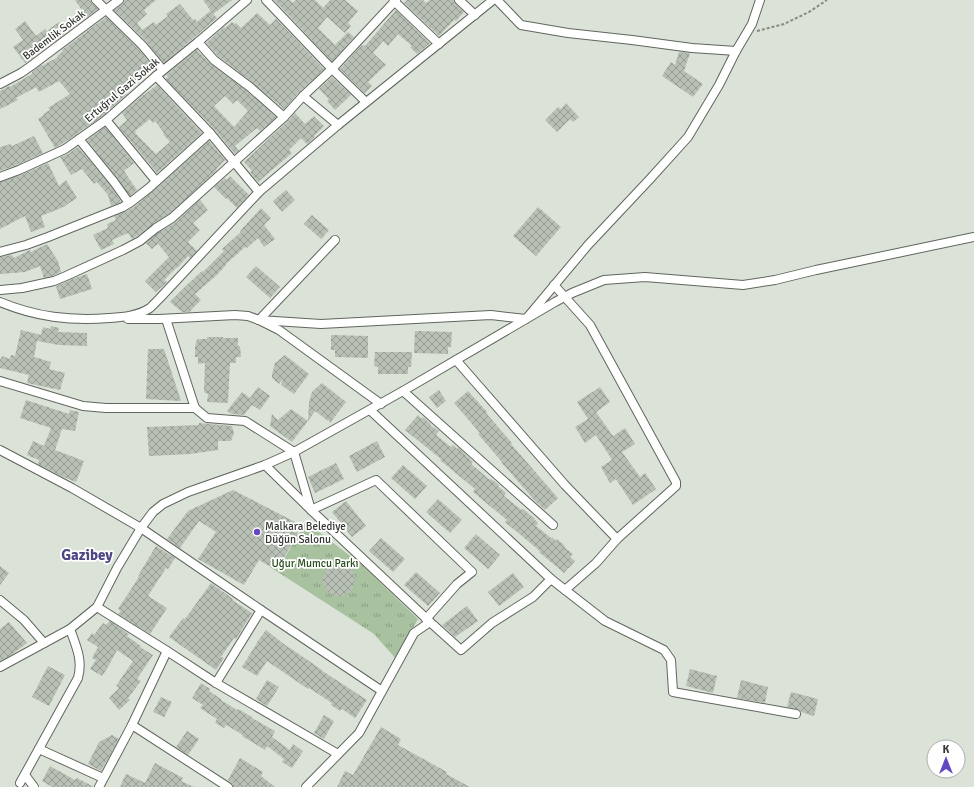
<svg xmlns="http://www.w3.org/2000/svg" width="974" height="787" viewBox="0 0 974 787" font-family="Signika,sans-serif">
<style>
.park{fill:url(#park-tufts)}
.building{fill:url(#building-cross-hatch);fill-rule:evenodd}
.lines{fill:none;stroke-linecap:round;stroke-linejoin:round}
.street-casing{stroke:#60665d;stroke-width:10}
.path{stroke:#858b83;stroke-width:2;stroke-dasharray:3 2;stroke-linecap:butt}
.street{stroke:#fff;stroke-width:8}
.poi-dot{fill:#6249c2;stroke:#fff;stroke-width:1.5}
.labels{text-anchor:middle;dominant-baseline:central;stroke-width:3.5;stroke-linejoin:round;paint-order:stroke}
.street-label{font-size:11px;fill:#323531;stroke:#fff}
.poi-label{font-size:11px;fill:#323531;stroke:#fff;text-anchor:start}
.park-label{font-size:11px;fill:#284a19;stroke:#fff}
.district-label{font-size:15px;font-weight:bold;fill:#4e4684;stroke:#fff}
</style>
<defs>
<pattern id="park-tufts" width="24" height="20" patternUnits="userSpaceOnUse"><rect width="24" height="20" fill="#a8c19f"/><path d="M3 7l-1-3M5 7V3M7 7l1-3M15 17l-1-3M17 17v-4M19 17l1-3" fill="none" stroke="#899e82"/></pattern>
<pattern id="building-cross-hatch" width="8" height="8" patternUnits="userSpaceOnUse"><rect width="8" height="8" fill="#b8c0b5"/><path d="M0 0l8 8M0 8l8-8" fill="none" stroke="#969d94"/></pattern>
</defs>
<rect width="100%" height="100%" fill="#dbe3d8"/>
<path class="park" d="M306 522 362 565 418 619 396 659 374 634 270 567 285 557Z"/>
<g class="building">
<path d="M75 0H91L92 4 98 9 85 18 82 14 84 13Z"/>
<path d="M124 0H156L144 10 147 14 137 23 142 30 154 22 156 25 168 16 166 14 180 4 193 20 195 19 197 22 210 11 217 18 164 63 146 41 114 10 123 4Z"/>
<path d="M203 0H232L213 14Z"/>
<path d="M274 0H290L293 3 296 0H315L323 8 330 0H345L358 11 348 23 351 26 345 33 327 17 318 28 335 45 348 32 354 37 332 61Z"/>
<path d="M407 0H423L426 3 430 0H454L455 4 464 12 456 21 454 20 439 36 404 3Z"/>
<path d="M396 10 430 43 417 54 410 47 412 46 398 34 388 46 383 41 373 53 386 65 368 82 372 86 365 93 340 69 362 45V46L364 45 365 46Z"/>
<path d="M257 13 270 25 276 19 324 69 299 92 284 109 253 83 218 56 206 43 224 27 225 28 232 22 234 24 236 23 241 28Z"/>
<path d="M106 17 138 49 154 68 138 78 125 90 127 94 103 116 62 144 55 148 38 119 44 115 43 114 50 110 48 108 70 94 59 81 39 92 36 87 16 98 18 100 0 109V91L9 86 10 87 32 74V72L41 65 42 66 58 57 57 56 63 51 62 50Z"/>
<path d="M25 21 36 36 45 29 51 36 31 52 34 57 25 63 13 47 23 40 15 29Z"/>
<path d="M59 22 67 32 56 41 48 30Z"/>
<path d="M197 50 211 64 247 91 276 117 260 131 257 128 235 146 239 151 235 154 214 129 166 79 168 77 166 75ZM225 96 233 104 237 100 248 111 234 127 214 106Z"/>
<path d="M679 52 690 53 684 71 703 84 693 97 662 76 671 62 675 65Z"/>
<path d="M332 77 351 95 335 110 327 101 329 99 319 89Z"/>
<path d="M157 85 202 133 157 173 119 127 127 120 122 113 142 96 143 95H144ZM150 119 153 123 155 121 164 133 163 134 170 142 156 154 135 133H136L135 131Z"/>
<path d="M566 103 579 117 573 122 570 119 557 132 545 120 558 107 561 109Z"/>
<path d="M295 113 305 124 314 116 324 126 314 136 315 137 307 144 301 138 289 150 292 153 258 182 250 172 252 171 244 162 288 121Z"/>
<path d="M105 127 134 163 124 171 137 190 130 196 118 179 87 140Z"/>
<path d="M34 136 43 153 17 165 0 171V147L11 144 12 146Z"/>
<path d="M209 141 225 160 216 169 217 170 169 214 153 224 137 236 132 239 128 233 112 240 114 244 101 250 93 235 108 228 107 224 116 220 114 216 125 212 134 207 152 192Z"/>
<path d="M78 147 110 185 121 202 111 206 108 195 97 182 94 184 82 169 71 175 60 157 68 154Z"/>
<path d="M48 163 59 186 66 180 77 198 66 205V206L41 216 45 227 31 232 25 216 0 229V182L21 175Z"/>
<path d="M230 176 249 195 237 208 227 198 226 199 214 187 225 178 227 180Z"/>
<path d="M286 190 295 200 282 212 273 201Z"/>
<path d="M200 200 208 210 193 223 200 230 188 242 197 251 190 258 188 256 177 268H176L164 280 167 282 156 292 145 281 169 257 158 244 152 249 146 243 159 232 176 222Z"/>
<path d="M538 207 561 227 536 256 513 236Z"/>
<path d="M261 208 271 218 264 225 275 239 264 247 258 238 247 248 245 247 226 264V265L217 275 195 294 201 300 193 308 190 312H182L170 302 186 286 202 271 203 272 224 251 222 249 241 232 240 231Z"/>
<path d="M312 215 329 230 321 239 304 224Z"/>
<path d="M47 244 58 261 61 272 52 276 44 278 40 266 25 272 0 274V257L12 255 14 258 30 250 31 252Z"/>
<path d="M256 266 280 287 270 298 246 277Z"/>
<path d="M87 274 92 289 60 299 56 286 75 278Z"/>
<path d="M51 326 59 328 58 332 87 333V346L59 345 37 341 34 357 51 362 49 369 65 373 60 390 27 383 29 375 0 368V360L2 356 10 359 11 355 15 356 21 330 41 335 43 327 50 329Z"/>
<path d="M415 331 452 332 451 347H448V354L414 353Z"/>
<path d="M331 335 368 336V358L335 357V350H331Z"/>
<path d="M207 337H223V338H238V346H240L241 357H236V363H230L228 403 207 402 208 394 204 392 205 363 198 364V357H195V347L197 339H207Z"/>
<path d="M148 349H164L181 401 146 399Z"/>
<path d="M375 352H412L411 367H408V374H378V367L374 366Z"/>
<path d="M285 355 309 374 294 394 281 385 283 379 279 384 272 378V374L275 363Z"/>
<path d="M322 383 346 402 330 423 329 420 328 421 315 411 308 421 309 402 312 392Z"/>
<path d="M258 387 270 396 260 410 252 405 244 415 232 414 227 411 242 392 250 398Z"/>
<path d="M600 387 610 402 596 412 613 436 625 428 635 444 622 452 640 477 645 473 656 489 633 505 616 479 610 483 601 467 612 460 596 435 585 443 575 427 588 419 577 402Z"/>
<path d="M439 390 446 401 437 408 429 397Z"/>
<path d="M468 391 487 412 486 413 512 443 511 444 558 498 545 510 536 502 501 462H502L478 434 480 433 454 403Z"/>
<path d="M26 400 69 414 70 410 79 412 75 431 62 429 55 450 84 461 76 482 63 477 38 464 39 460 27 455 33 441 44 446 51 428 20 418Z"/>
<path d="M291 409 308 421 292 442 270 426 272 414 278 420Z"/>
<path d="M418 415 422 419 423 417 431 424 430 425 439 431 436 435 451 447 453 445 457 449 458 447 473 462 471 464 490 480 491 479 499 485 498 486 506 493 504 496 518 507 522 510 523 509 535 519H534L538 523 536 526 551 538 552 537 556 541 557 539 565 546 564 547 573 554 570 557 575 561 569 568H568L564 573 539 552 540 551 505 522 507 520 473 492 475 489 440 460 441 459 405 430Z"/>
<path d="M199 423 232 426 234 433 231 441H218V450L190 454 149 456 147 427 199 425Z"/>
<path d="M377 441 385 457 357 472 349 456Z"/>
<path d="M336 463 344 479 315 493 308 477Z"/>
<path d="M403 465 427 486 415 499 391 478Z"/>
<path d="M233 490 301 525 296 538 284 557 269 566 259 560 244 585 198 559 216 532 199 521 180 548 167 539 188 511Z"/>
<path d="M438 499 462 520 450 533 426 512Z"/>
<path d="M346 501 366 526 352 537 332 512Z"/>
<path d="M476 534 500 555 488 569 464 548Z"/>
<path d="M381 538 405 559 393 572 369 551Z"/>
<path d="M156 546 175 558 168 569 166 568 148 596 167 608 150 634 118 614 121 611 118 609 139 577 138 576Z"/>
<circle cx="339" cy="580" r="16"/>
<path d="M0 566 9 573 0 585Z"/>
<path d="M416 572 440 593 428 606 404 585Z"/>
<path d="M513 573 524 587 499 606 488 592Z"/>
<path d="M211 583 233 599 232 600 252 613 236 639 234 638 221 657 224 658 216 670 169 637 183 618 185 619Z"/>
<path d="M467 606 478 621 455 637 442 625Z"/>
<path d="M110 621 129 634 127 636 141 646 140 647 153 655 137 679 141 681 128 698 130 700 119 710 109 698 119 688 116 686 133 661 117 650 108 667 102 676 90 669 96 660 92 658 98 647 87 640 92 633 94 635 103 623 106 625Z"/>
<path d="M9 622 27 643 11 655 0 661V629Z"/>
<path d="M266 630 289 648H290L322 670H321L367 700 355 718 342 709 340 711 331 705 332 703 309 688 308 689 267 661 257 676 242 667 257 643V642Z"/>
<path d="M48 666 65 675 49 706 32 697Z"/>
<path d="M690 669 717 676 713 693 686 686Z"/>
<path d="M267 680 279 687 267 706 256 699Z"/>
<path d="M741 680 768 687 765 703 737 698Z"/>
<path d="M201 683 210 689 209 691 221 699V700L237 710 238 709 252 717V718L275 731 272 737 290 750 293 744 303 751 292 768 282 762 284 759 267 746 265 750 242 736 243 735 226 725 224 728 215 723 217 719 200 708 203 705 192 698Z"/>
<path d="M791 692 818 699 814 716 801 712 797 709 787 707Z"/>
<path d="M161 697 172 702 164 717 153 712Z"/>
<path d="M324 715 334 721 324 739 314 733Z"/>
<path d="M381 727 401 739 398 745 447 772 446 774 470 787H337L345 771 353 775Z"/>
<path d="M187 731 199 739 188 755 176 747Z"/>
<path d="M112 735 119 739 101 771 88 764 99 742Z"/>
<path d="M240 758 263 772 261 776 275 787H233V784L228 780Z"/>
<path d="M155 763 183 778 181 781 194 787H120L126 774 145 783Z"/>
<path d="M50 766 75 780 77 778 94 787H52L42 781Z"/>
</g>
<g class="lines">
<g class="street-casing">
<g id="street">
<path d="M96 0 142 45 163 70"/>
<path d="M266 0 332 69 366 102"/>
<path d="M459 0 475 15"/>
<path d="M497 0 521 25 568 33 632 40 692 48 736 51"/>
<path d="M394 1 439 44"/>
<path d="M198 42 214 60 250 87 284 117"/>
<path d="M156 76 210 133 259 192"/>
<path d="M0 84 21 73 31 66 119 0"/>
<path d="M303 96 338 125"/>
<path d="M106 120 156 181"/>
<path d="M79 139 114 182 129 203"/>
<path d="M0 177 19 170 65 149 106 120 156 76 198 42 247 0"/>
<path d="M0 252 26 245 48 237 123 207 131 202 149 188 210 133"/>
<path d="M554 285 590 325 676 482V486L617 539 596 563 565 590"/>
<path d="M0 290 22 288 54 281 66 276 123 250 140 241 156 228 172 218 284 117 303 96 332 69 396 0"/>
<path d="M0 302C36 317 70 321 109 318 123 317 138 316 150 308 153 305 156 302 159 299L259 192 338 125 493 0"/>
<path d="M128 319H159L235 315 248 316 259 320 279 330 381 404"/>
<path d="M166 319 195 408 207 418 245 421 294 452 311 510 430 622"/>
<path d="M259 320 321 324 491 315 526 319 588 245 650 179 688 137 719 85 736 51 752 24 760 0"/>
<path d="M259 320 335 240"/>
<path d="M456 360 565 485 617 539"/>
<path d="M0 381 83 406 106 408H195"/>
<path d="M403 391 553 525"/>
<path d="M370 410 551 579 605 621 664 650 671 660 673 692 796 714"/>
<path d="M0 450 72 488 141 528 261 610 216 683"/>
<path d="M265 465 311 510 376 480 472 572 457 584 426 619"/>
<path d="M0 600 24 620 44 643"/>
<path d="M97 607 167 651 216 683 338 754"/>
<path d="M261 610 382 691"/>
<path d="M0 667 70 629 97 607 117 568 141 528 153 512 163 504 188 492 265 465 294 452 403 391 555 302 572 293 604 280 645 277 743 285 775 280 816 270 974 237"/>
<path d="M132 725 228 787"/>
<path d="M39 749 103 778"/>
<path d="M25 775 34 787"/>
<path d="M20 783 78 678C83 660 76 646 70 629"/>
<path d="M99 787 132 725 167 651"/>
<path d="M306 787 359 733 414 633 430 622 461 650 492 623 533 597 551 579"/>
</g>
</g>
<path class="path" d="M757 31 784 24 809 12 827 0"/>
<use href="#street" class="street"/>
</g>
<circle class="poi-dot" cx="257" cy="532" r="4"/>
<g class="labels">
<g class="street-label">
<text transform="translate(54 35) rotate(-37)">Bademlik Sokak</text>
<text transform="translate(122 90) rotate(-40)">Ertuğrul Gazi Sokak</text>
</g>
<g class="poi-label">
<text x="265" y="526">Malkara Belediye<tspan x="265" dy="13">Düğün Salonu</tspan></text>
</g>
<g class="park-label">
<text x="315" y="563">Uğur Mumcu Parkı</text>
</g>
<g class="district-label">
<text x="87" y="555">Gazibey</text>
</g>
</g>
<g transform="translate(946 759)"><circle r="19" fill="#ffffff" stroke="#adaead"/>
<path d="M0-3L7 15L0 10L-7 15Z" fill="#6249c2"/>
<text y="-6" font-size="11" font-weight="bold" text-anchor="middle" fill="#323531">K</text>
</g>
</svg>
